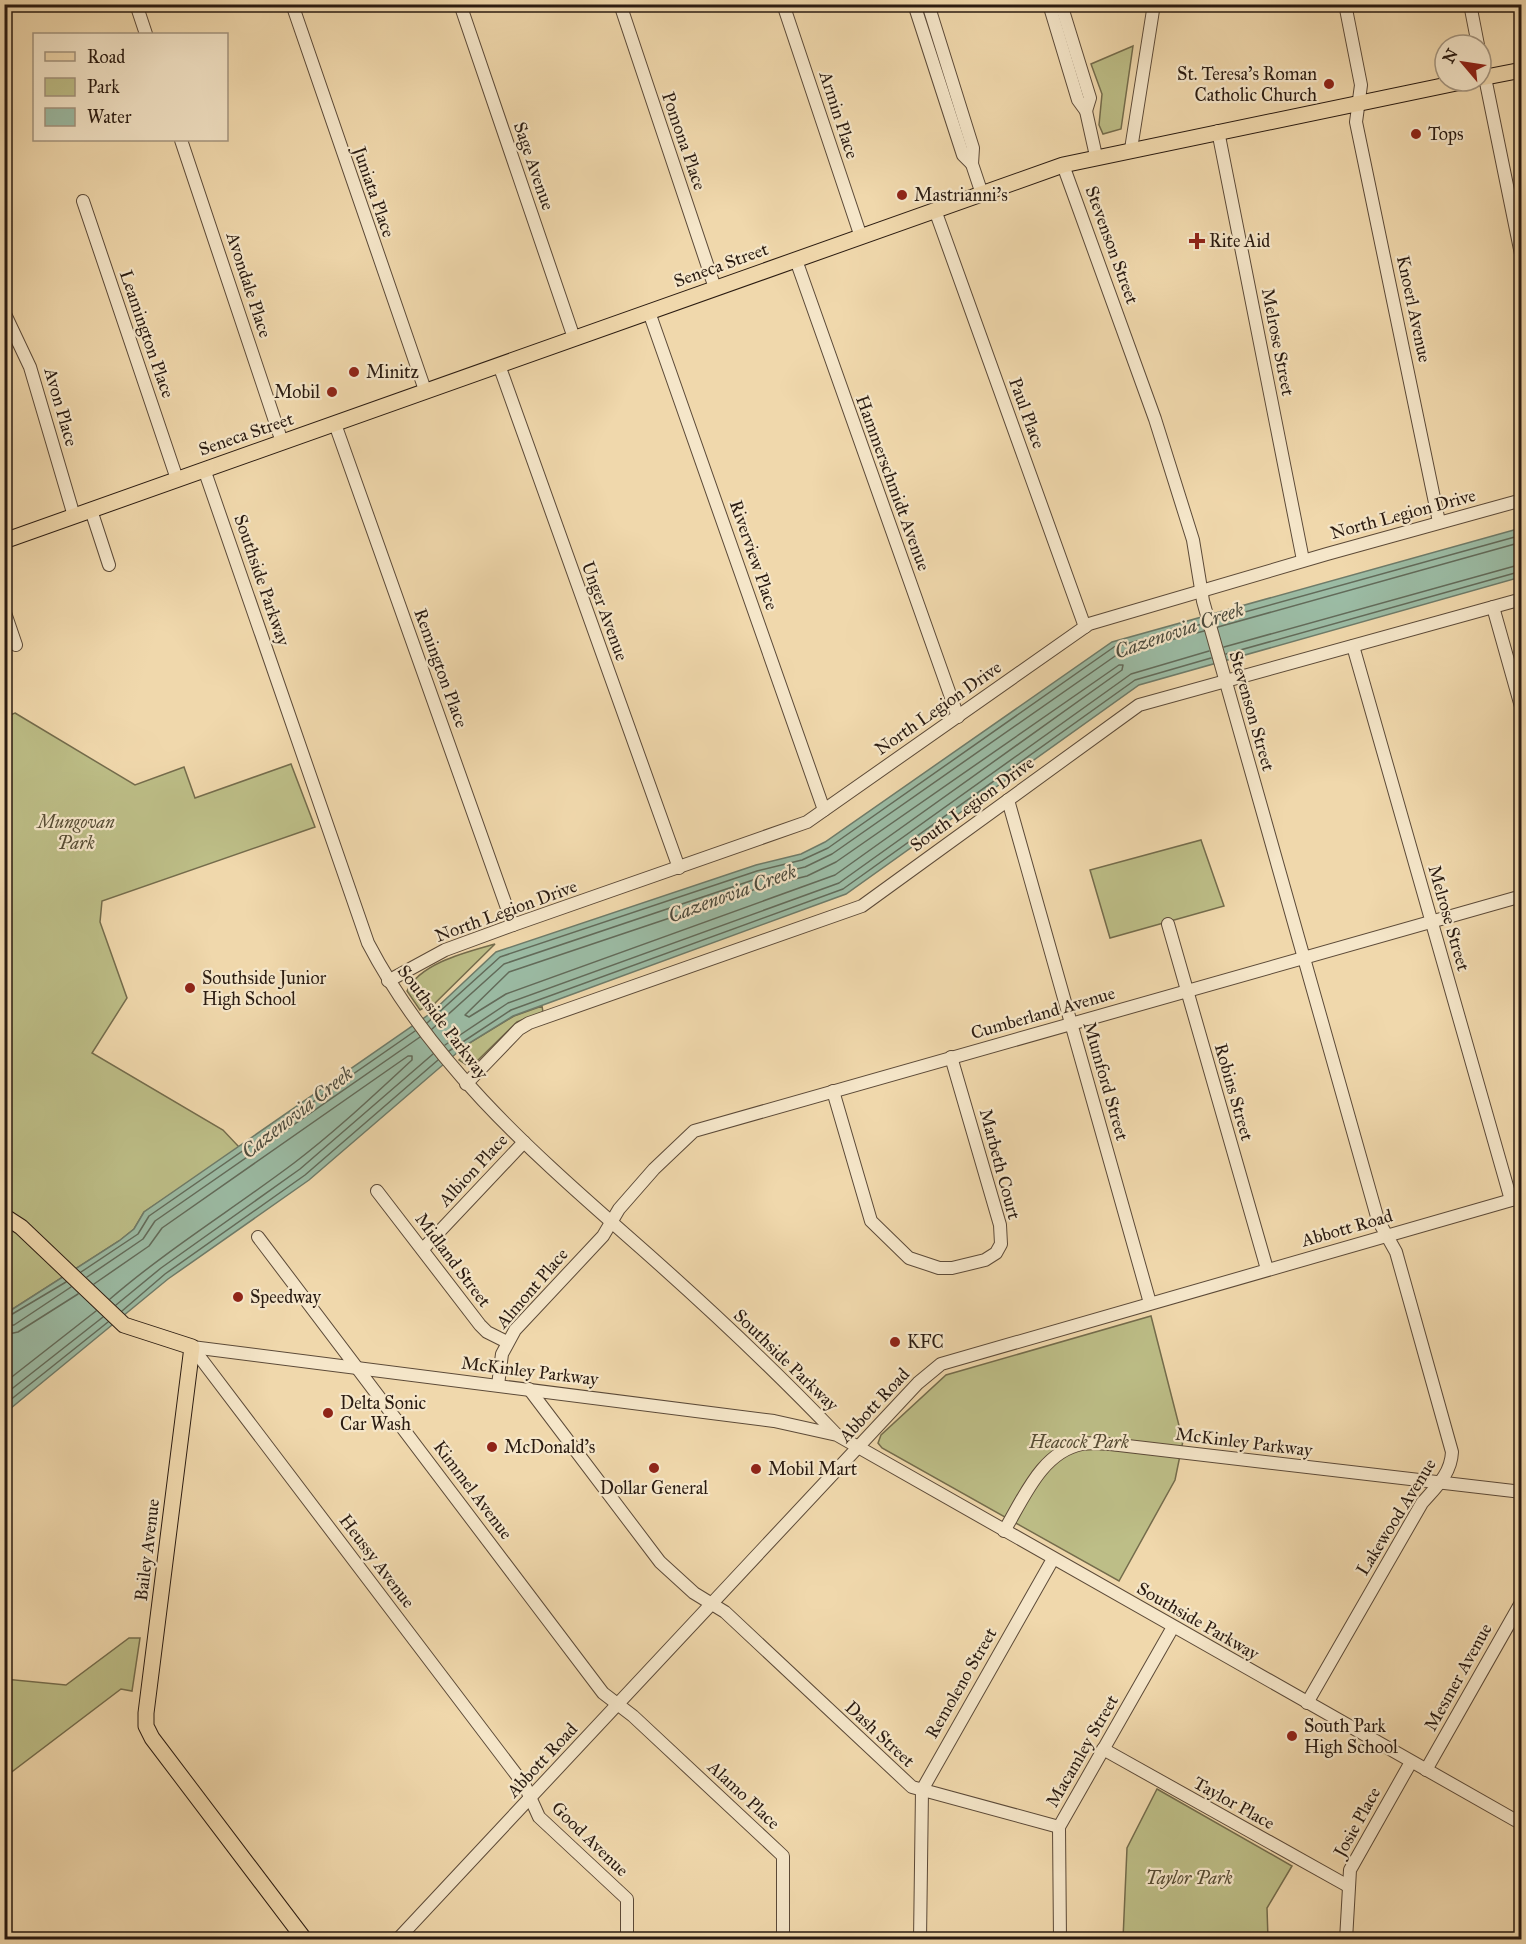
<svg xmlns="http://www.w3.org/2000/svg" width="1526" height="1944" viewBox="0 0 1526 1944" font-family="'IM FELL Great Primer',serif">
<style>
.green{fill:#bdbe87;stroke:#746c4c;stroke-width:1.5}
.water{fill:#9bbba4;stroke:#6e7b69;stroke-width:1.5}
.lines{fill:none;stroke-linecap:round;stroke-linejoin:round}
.shore{stroke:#626b5a;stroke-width:1.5}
.minor-casing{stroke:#5c4a38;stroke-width:14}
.major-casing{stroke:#2a1b11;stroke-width:17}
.minor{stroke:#f5e6c9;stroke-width:12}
.major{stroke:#f0d8ac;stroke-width:15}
.poi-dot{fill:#8f2418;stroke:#f5e6c9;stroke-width:2}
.labels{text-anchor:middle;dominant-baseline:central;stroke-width:4.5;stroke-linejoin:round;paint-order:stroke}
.poi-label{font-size:18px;fill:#2a1b11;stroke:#f5e6c9;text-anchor:start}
.street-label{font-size:18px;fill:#2a1b11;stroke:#f5e6c9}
.park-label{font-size:18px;font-style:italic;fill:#564c34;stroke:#f5e6c9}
.water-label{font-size:20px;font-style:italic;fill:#4c4b3d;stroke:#f5e6c9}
</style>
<rect width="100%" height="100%" fill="#f0d8ac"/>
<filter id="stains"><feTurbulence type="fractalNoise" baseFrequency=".00333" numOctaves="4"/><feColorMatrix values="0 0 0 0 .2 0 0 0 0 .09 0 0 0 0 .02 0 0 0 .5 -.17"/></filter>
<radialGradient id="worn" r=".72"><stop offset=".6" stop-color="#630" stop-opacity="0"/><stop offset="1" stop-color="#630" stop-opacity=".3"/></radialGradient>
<g class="green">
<path d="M1133 46 1121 129 1103 134 1099 125 1102 94 1091 64Z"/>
<path d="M15 713 135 785 184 767 195 798 291 764 315 827 102 901 100 922 127 998 92 1053 223 1130 240 1148 144 1212 134 1229 119 1241 5 1314V717Z"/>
<path d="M1201 840 1224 906 1110 938 1090 870Z"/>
<path d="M495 944 427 1011 425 1007 420 1010 407 991C420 963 467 952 495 944Z"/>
<path d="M542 1006 543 1012 517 1022 474 1064 468 1066 459 1060 464 1056 460 1050 466 1045 514 1016Z"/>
<path d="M1151 1316 1183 1441 1175 1480 1119 1581 882 1448 878 1443 881 1435 946 1375Z"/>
<path d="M129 1638H140L132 1691 121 1689 5 1777V1679L66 1685Z"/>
<path d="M1157 1789 1292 1866 1267 1908 1268 1939H1123L1127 1848Z"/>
</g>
<path class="water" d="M1521 528V577L1139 685 846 894 513 1016 466 1045 309 1180 168 1279 5 1413V1314L119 1241 134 1229 144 1212 431 1013 496 952 756 865 801 854 825 842 1112 642Z"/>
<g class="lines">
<g class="shore">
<path d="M1216 620 1522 535"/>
<path d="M1218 627 1522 542"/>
<path d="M1224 647 1522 564"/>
<path d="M1226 654 1522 571"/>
<path d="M1119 665H1123L1122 670 835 875 506 994 469 1017 465 1015 509 972 762 887 807 876 836 862Z"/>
<path d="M427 1023 500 957 757 871 802 860 828 848 1114 647 1202 624"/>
<path d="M432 1029 504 964 759 878 805 867 832 854 1118 654 1204 631"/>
<path d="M445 1045 508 1003 839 883 1131 674 1209 651"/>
<path d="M449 1051 511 1010 843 889 1135 680 1211 658"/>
<path d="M81 1272 138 1234 149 1216 415 1031"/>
<path d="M87 1277 143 1239 155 1221 420 1037"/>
<path d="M94 1284 149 1246 162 1228 408 1056H412V1060C374 1095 335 1132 294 1163 233 1209 168 1249 110 1299"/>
<path d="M116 1305 161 1268 300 1169 433 1054"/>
<path d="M122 1311 165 1274 305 1175 438 1060"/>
<path d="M4 1319 66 1282"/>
<path d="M4 1326 14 1325 71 1287"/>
<path d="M4 1335 18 1332 78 1294"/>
<path d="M4 1383 96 1311"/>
<path d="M4 1395 103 1317"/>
<path d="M4 1405 108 1322"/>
</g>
<g class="minor-casing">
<g id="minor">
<path d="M136 4 146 34"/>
<path d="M292 4 425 390"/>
<path d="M460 4 574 338"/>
<path d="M620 4 715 288"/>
<path d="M783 4 861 237"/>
<path d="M914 4 963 155 972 164"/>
<path d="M928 4 973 148 972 164 982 194"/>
<path d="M1049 4 1078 100 1086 111 1096 156"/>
<path d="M1061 4 1090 98 1086 111"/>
<path d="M1345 4 1361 85 1356 122 1439 522"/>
<path d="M1470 4 1478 45"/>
<path d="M1481 58 1522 259"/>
<path d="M1218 131 1303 560"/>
<path d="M181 140 282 442"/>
<path d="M1131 149 1154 4"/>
<path d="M1063 165 1155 419 1193 540 1203 601 1378 1220 1396 1252 1452 1452C1451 1474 1436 1487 1422 1503L1307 1703"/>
<path d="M83 201 177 479"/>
<path d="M935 210 1085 627"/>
<path d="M796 260 958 717"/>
<path d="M4 312 30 367 74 516"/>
<path d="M649 312 824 810"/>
<path d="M499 365 679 868"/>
<path d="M335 424 513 925"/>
<path d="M204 469 368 943C429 1060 527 1148 625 1234 697 1297 769 1364 836 1434"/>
<path d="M91 510 109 565"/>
<path d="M1493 607 1522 710"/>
<path d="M4 610 16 645"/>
<path d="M1353 646 1511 1200"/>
<path d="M1008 800 1150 1303"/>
<path d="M1168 924 1267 1269"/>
<path d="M388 981 445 950 513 925 807 822 1089 624 1327 554 1522 500"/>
<path d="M466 1084 519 1029 529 1023 862 906 1139 705 1522 599"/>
<path d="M833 1091 871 1221 909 1258 939 1268H952L985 1260 996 1253 1001 1244 1000 1225 951 1057"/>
<path d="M377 1191 480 1325 487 1332 507 1342"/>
<path d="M258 1237 603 1693 633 1716 783 1856V1940"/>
<path d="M423 1249 524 1142"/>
<path d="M192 1347 774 1421 837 1435 1522 1824"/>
<path d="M192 1347 525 1786 539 1817 627 1899V1940"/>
<path d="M498 1385 502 1354 515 1330 603 1236 619 1209 654 1169 694 1131 1522 896"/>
<path d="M529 1389 660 1562 694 1593 725 1612 912 1787 1059 1827"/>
<path d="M1004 1531C1023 1500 1041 1452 1082 1444 1094 1442 1107 1444 1119 1445L1522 1492"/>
<path d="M1103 1749 1348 1886"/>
<path d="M1426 1770 1522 1601"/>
<path d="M397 1940 918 1383 941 1364 1522 1197"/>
<path d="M920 1940 922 1790 1053 1559"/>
<path d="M1060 1940 1059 1827 1173 1627"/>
<path d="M1346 1940 1350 1870 1411 1762"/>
</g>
</g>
<g class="major-casing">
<g id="major">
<path d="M1481 78 1522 70"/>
<path d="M4 541 1063 165 1466 81"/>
<path d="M4 1216 21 1227 124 1325 192 1347 146 1713V1726L152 1738 305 1940"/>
</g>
</g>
<use href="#minor" class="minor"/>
<use href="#major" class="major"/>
</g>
<g class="poi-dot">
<circle cx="1329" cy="84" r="6"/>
<circle cx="1416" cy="134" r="6"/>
<circle cx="902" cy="195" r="6"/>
<path d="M1194 232h6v6h6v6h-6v6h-6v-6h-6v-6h6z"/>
<circle cx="354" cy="372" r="6"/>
<circle cx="332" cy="392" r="6"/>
<circle cx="190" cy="988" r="6"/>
<circle cx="238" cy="1297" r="6"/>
<circle cx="895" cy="1342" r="6"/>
<circle cx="328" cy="1413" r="6"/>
<circle cx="492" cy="1447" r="6"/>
<circle cx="654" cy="1468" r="6"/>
<circle cx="756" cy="1469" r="6"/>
<circle cx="1292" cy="1736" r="6"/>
</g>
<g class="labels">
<g class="poi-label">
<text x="1317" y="74" text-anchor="end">St. Teresa's Roman<tspan x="1317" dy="21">Catholic Church</tspan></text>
<text x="1428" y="134">Tops</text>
<text x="914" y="195">Mastrianni's</text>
<text x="1209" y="241">Rite Aid</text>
<text x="366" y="372">Minitz</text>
<text x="320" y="392" text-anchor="end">Mobil</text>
<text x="202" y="978">Southside Junior<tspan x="202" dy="21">High School</tspan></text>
<text x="250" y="1297">Speedway</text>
<text x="907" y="1342">KFC</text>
<text x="340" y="1403">Delta Sonic<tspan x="340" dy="21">Car Wash</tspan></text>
<text x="504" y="1447">McDonald's</text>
<text x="768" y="1469">Mobil Mart</text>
<text x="654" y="1488" text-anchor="middle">Dollar General</text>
<text x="1304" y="1726">South Park<tspan x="1304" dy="21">High School</tspan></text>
</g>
<g class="street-label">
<text transform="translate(839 115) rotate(72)">Armin Place</text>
<text transform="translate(684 141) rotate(71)">Pomona Place</text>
<text transform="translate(534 166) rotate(71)">Sage Avenue</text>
<text transform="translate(374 192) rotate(71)">Juniata Place</text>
<text transform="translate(1112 245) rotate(70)">Stevenson Street</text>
<text transform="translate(721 265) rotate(-20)">Seneca Street</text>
<text transform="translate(249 285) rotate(72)">Avondale Place</text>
<text transform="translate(1414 309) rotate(78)">Knoerl Avenue</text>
<text transform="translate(147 334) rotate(71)">Leamington Place</text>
<text transform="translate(1278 342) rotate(79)">Melrose Street</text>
<text transform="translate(61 407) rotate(74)">Avon Place</text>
<text transform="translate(1027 413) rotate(70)">Paul Place</text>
<text transform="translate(246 434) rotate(-19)">Seneca Street</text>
<text transform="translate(893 483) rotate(70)">Hammerschmidt Avenue</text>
<text transform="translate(1403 514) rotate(-15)">North Legion Drive</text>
<text transform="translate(754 555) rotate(71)">Riverview Place</text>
<text transform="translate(262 580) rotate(71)">Southside Parkway</text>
<text transform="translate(605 611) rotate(70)">Unger Avenue</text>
<text transform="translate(441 668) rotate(70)">Remington Place</text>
<text transform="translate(938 708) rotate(-35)">North Legion Drive</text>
<text transform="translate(1252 711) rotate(74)">Stevenson Street</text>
<text transform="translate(972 804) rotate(-36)">South Legion Drive</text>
<text transform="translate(506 911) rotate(-20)">North Legion Drive</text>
<text transform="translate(1449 918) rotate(74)">Melrose Street</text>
<text transform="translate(1043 1013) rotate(-16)">Cumberland Avenue</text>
<text transform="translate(443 1022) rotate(53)">Southside Parkway</text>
<text transform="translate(1106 1081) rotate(74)">Mumford Street</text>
<text transform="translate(1234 1092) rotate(74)">Robins Street</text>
<text transform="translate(1000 1164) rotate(75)">Marbeth Court</text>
<text transform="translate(473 1170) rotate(-47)">Albion Place</text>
<text transform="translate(1347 1228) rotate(-16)">Abbott Road</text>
<text transform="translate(453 1260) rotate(53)">Midland Street</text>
<text transform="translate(532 1288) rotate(-49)">Almont Place</text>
<text transform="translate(786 1360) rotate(44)">Southside Parkway</text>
<text transform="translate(530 1371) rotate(7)">McKinley Parkway</text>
<text transform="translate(874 1405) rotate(-47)">Abbott Road</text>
<text transform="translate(1244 1442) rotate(7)">McKinley Parkway</text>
<text transform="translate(473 1490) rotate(53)">Kimmel Avenue</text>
<text transform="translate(1396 1517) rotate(-58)">Lakewood Avenue</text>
<text transform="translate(147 1550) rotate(-83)">Bailey Avenue</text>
<text transform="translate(377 1561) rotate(53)">Heussy Avenue</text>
<text transform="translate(1198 1621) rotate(30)">Southside Parkway</text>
<text transform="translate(1458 1677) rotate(-61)">Mesmer Avenue</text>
<text transform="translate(961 1683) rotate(-60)">Remoleno Street</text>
<text transform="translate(880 1734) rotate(43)">Dash Street</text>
<text transform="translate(1082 1751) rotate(-60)">Macamley Street</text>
<text transform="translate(542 1760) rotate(-47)">Abbott Road</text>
<text transform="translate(744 1795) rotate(43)">Alamo Place</text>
<text transform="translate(1234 1803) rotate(29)">Taylor Place</text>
<text transform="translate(1357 1822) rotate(-61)">Josie Place</text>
<text transform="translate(590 1839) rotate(44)">Good Avenue</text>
</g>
<g class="park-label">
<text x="76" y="822">Mungovan<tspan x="76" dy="21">Park</tspan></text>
<text x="1079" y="1442">Heacock Park</text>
<text x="1189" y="1878">Taylor Park</text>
</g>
<g class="water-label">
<text transform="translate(1179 630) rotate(-19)">Cazenovia Creek</text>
<text transform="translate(732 893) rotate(-20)">Cazenovia Creek</text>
<text transform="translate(297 1112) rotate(-38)">Cazenovia Creek</text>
</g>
</g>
<rect width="1526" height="1944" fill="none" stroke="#f0d8ac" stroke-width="24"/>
<rect x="6" y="6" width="1514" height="1932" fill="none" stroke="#2a1b11" stroke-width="3"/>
<rect x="12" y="12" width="1502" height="1920" fill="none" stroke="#2a1b11" stroke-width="1.5"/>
<rect x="33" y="33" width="195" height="108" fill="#f5e6c9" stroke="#a4957f" stroke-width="1.5"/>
<rect x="45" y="52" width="30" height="9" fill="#f0d8ac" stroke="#a4957f" stroke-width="1.5"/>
<text x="87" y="63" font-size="18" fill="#2a1b11">Road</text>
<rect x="45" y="78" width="30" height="18" fill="#bdbe87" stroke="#a4957f" stroke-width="1.5"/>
<text x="87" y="93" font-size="18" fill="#2a1b11">Park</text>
<rect x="45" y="108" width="30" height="18" fill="#9bbba4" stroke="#a4957f" stroke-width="1.5"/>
<text x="87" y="123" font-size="18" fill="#2a1b11">Water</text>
<g transform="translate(1463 63) rotate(299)"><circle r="28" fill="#f5e6c9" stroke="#a4957f" stroke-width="1.5"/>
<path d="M0-4.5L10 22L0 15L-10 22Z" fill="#8f2418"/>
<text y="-9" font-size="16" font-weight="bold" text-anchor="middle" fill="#2a1b11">N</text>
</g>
<rect width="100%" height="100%" filter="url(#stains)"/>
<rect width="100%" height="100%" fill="url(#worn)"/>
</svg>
